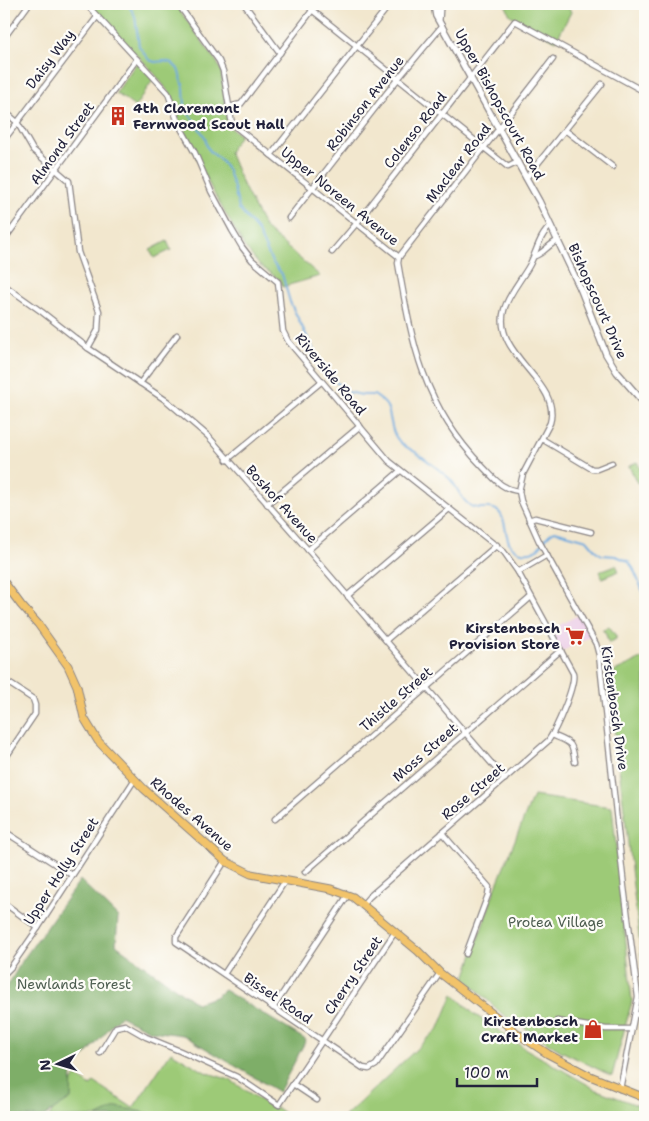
<svg xmlns="http://www.w3.org/2000/svg" width="649" height="1121" viewBox="0 0 649 1121" font-family="'Shantell Sans',sans-serif">
<style>
.built{fill:#edd1e9}
.green{fill:#9dca77;stroke:#607659}
.forest{fill:#7eae68;stroke:#506852}
.lines{fill:none;stroke-linecap:round;stroke-linejoin:round}
.stream{stroke:#6da9de;stroke-width:2}
.minor-casing{stroke:#8a8484;stroke-width:7}
.tertiary-casing{stroke:#8a8484;stroke-width:8}
.primary-casing{stroke:#8a8484;stroke-width:9}
.minor{stroke:#fff;stroke-width:4.5}
.tertiary{stroke:#fff;stroke-width:5.5}
.primary{stroke:#f2c36a;stroke-width:7}
.labels{text-anchor:middle;dominant-baseline:central;stroke-width:4.5;stroke-linejoin:round;paint-order:stroke}
.street-label{font-size:14px;fill:#22223b;stroke:#fdfcf7}
.poi-label{font-size:14px;font-weight:bold;fill:#22223b;stroke:#fdfcf7;text-anchor:end}
.park-label{font-size:14px;fill:#4d5d50;stroke:#fdfcf7}
</style>
<rect width="100%" height="100%" fill="#fdfcf7"/>
<filter id="ink" filterUnits="userSpaceOnUse"><feTurbulence type="fractalNoise" baseFrequency=".02" numOctaves="2"/><feDisplacementMap in="SourceGraphic" scale="10" xChannelSelector="R" yChannelSelector="G"/><feConvolveMatrix kernelMatrix="1 2 1 2 8 2 1 2 1" color-interpolation-filters="sRGB"/></filter>
<filter id="wash" filterUnits="userSpaceOnUse"><feTurbulence type="fractalNoise" baseFrequency=".0096" numOctaves="4" result="noise"/><feDisplacementMap in="SourceGraphic" scale="20" xChannelSelector="R" yChannelSelector="G"/><feGaussianBlur stdDeviation="1.12" result="paint"/><feColorMatrix in="noise" values="0 0 0 0 0 0 0 0 0 0 0 0 0 0 0 0 0 1.4 0 .05"/><feComposite in="paint" operator="in"/></filter>
<g filter="url(#wash)">
<rect width="100%" height="100%" fill="#f2e7ce"/>
<path class="built" d="M580 614 591 636 561 652 550 630Z"/>
<g class="green">
<path d="M88 4H175L217 62 221 71 228 126 240 135 229 152 242 183 265 228 320 276 282 287 280 280 259 265 244 246 212 190 180 123 172 96 154 73Z"/>
<path d="M505 4H567L571 12 556 41 510 15Z"/>
<path d="M137 62 154 78 135 107 116 93Z"/>
<path d="M167 241 171 250 154 258 150 250Z"/>
<path d="M637 462 645 479 637 483 629 466Z"/>
<path d="M616 565 619 571 602 578 600 571Z"/>
<path d="M609 626 616 636V639L609 643 605 632 602 630Z"/>
<path d="M645 657V987L608 674Z"/>
<path d="M533 796 612 807 632 1001 612 1076 561 1051 502 1014 465 978 495 889Z"/>
<path d="M453 994 474 1014 526 1049 597 1090 645 1108V1117H344L439 1028Z"/>
<path d="M171 1052 205 1072 230 1080 272 1108H277L290 1117H49L76 1076 91 1086 94 1082 133 1108Z"/>
</g>
<g class="forest">
<path d="M80 880 118 917 116 945 196 1003 215 997 224 990 306 1040 279 1092 183 1035 151 1031 120 1016 72 1071 71 1099 43 1117H20L4 1113V992L22 961Z"/>
<path d="M117 1107 153 1114 151 1117H96Z"/>
</g>
<g class="lines">
<path class="stream" d="M128 4 135 16 139 46 149 60 155 62 164 61 172 63 178 69 184 88 185 108 205 137 207 147 212 153 222 161 228 171 234 188 239 209 257 230 272 262 282 274 290 302 325 373 348 392 362 395H374C378 398 383 401 386 405 392 414 389 433 401 443 405 447 412 450 417 453 428 461 440 470 450 479 458 487 460 500 471 506 479 511 491 504 499 512 510 524 501 548 522 552 544 555 541 536 555 531L587 540 597 552 602 555 616 556 628 561 633 568 645 596"/>
</g>
</g>
<g filter="url(#ink)">
<g class="lines">
<g class="minor-casing">
<g id="minor">
<path d="M86 4 168 93 178 123 195 153 211 191 232 230 242 247 252 260 278 282 283 331 288 341 389 461 504 552 518 572 573 673C576 685 556 730 548 741L369 897 363 904"/>
<path d="M178 4 219 61 223 71 232 124 399 257"/>
<path d="M244 4 280 53"/>
<path d="M307 4 312 10 508 167 518 162"/>
<path d="M4 38 29 4"/>
<path d="M229 107 241 104 317 4"/>
<path d="M4 111 17 122 33 150 69 181 78 252 99 311 98 330 88 348"/>
<path d="M565 130 613 167"/>
<path d="M4 140 97 17"/>
<path d="M271 155 390 4"/>
<path d="M526 178 602 84"/>
<path d="M289 218 397 80 442 26"/>
<path d="M551 226C539 235 536 254 529 266 521 280 508 295 504 310 492 356 562 381 550 423L523 474 519 491 521 501 539 541 596 644 599 655 624 887 638 997 620 1089"/>
<path d="M4 240 137 59"/>
<path d="M332 252 356 224 515 21 645 92"/>
<path d="M535 256C544 253 548 245 557 241"/>
<path d="M399 257 398 263C412 344 423 406 483 467 495 479 501 489 519 491"/>
<path d="M399 257 553 59"/>
<path d="M4 285 42 312 88 348 167 401 208 436 308 550 505 779"/>
<path d="M140 383 177 335"/>
<path d="M542 439 592 469H597L612 463"/>
<path d="M227 460 321 382"/>
<path d="M267 504 360 426"/>
<path d="M529 520 535 518 591 532"/>
<path d="M308 550 400 471"/>
<path d="M518 572 547 555"/>
<path d="M347 596 449 509"/>
<path d="M386 640 497 545"/>
<path d="M4 680 33 699 35 705V714L4 760"/>
<path d="M552 735C571 743 572 741 575 762"/>
<path d="M275 819 531 597"/>
<path d="M4 831 72 875"/>
<path d="M442 833 489 887 488 895 466 954"/>
<path d="M225 861 176 937V942L363 1068 369 1069 376 1065 440 973"/>
<path d="M305 872 561 650"/>
<path d="M4 903 38 928"/>
<path d="M4 974 11 967 38 928 135 779"/>
<path d="M224 974 285 881"/>
<path d="M273 1008 348 895"/>
<path d="M636 1014 645 1017"/>
<path d="M557 1021 606 1029H631"/>
<path d="M100 1053 116 1027 125 1025 146 1037 180 1051 237 1077 279 1105 395 932"/>
<path d="M293 1084 317 1100"/>
</g>
</g>
<g class="tertiary-casing">
<g id="tertiary">
<path d="M434 4 436 16 539 201 581 290 606 354 617 372 645 404"/>
<path d="M439 19 440 4"/>
</g>
</g>
<g class="primary-casing">
<path id="primary" d="M4 582 21 605 38 624 68 666 77 686 84 718 98 741 144 789 225 861 251 874 331 889 353 897 418 951 440 973 521 1036 548 1054 590 1076 645 1098"/>
</g>
<use href="#minor" class="minor"/>
<use href="#tertiary" class="tertiary"/>
<use href="#primary" class="primary"/>
</g>
</g>
<defs>
<g id="building-bare" transform="scale(1.5)"><path d="M-4-6H4V6H1V3H-1V6H-4ZM-2.5-4.3h1.7v1.8h-1.7ZM.8-4.3h1.7v1.8H.8ZM-2.5-1h1.7V.8h-1.7ZM.8-1h1.7V.8H.8Z" fill="#c8321e" stroke="#fdfcf7" stroke-width="2.5" paint-order="stroke"/></g>
<g id="supermarket-bare" transform="scale(1.5)"><path d="M-6-5.5h2.5l.6 2H6L4.5 2H-2.5L-4.4-4H-6ZM-1.5 3.2a1.3 1.3 0 1 0 .1 0ZM3 3.2a1.3 1.3 0 1 0 .1 0Z" fill="#c8321e" stroke="#fdfcf7" stroke-width="2.5" paint-order="stroke"/></g>
<g id="shop-bare" transform="scale(1.5)"><path d="M-5-2.5h2.3a2.7 3.5 0 0 1 5.4 0H5L5.5 6h-11ZM-1.5-2.5h3a1.5 2.3 0 0 0-3 0Z" fill="#c8321e" stroke="#fdfcf7" stroke-width="2.5" paint-order="stroke"/></g>
</defs>
<g fill-rule="evenodd">
<use href="#building-bare" x="118" y="116"/>
<use href="#supermarket-bare" x="575" y="636"/>
<use href="#shop-bare" x="593" y="1029"/>
</g>
<g class="labels">
<g class="street-label">
<text transform="translate(50 59) rotate(-53)">Daisy Way</text>
<text transform="translate(365 103) rotate(-52)">Robinson Avenue</text>
<text transform="translate(500 104) rotate(61)">Upper Bishopscourt Road</text>
<text transform="translate(415 130) rotate(-52)">Colenso Road</text>
<text transform="translate(62 143) rotate(-54)">Almond Street</text>
<text transform="translate(458 163) rotate(-52)">Maclear Road</text>
<text transform="translate(340 196) rotate(39)">Upper Noreen Avenue</text>
<text transform="translate(598 301) rotate(66)">Bishopscourt Drive</text>
<text transform="translate(331 374) rotate(50)">Riverside Road</text>
<text transform="translate(282 504) rotate(48)">Boshof Avenue</text>
<text transform="translate(396 699) rotate(-41)">Thistle Street</text>
<text transform="translate(615 708) rotate(82)">Kirstenbosch Drive</text>
<text transform="translate(425 752) rotate(-41)">Moss Street</text>
<text transform="translate(473 791) rotate(-41)">Rose Street</text>
<text transform="translate(192 814) rotate(41)">Rhodes Avenue</text>
<text transform="translate(61 871) rotate(-57)">Upper Holly Street</text>
<text transform="translate(353 975) rotate(-56)">Cherry Street</text>
<text transform="translate(278 998) rotate(34)">Bisset Road</text>
</g>
<g class="poi-label">
<text x="133" y="108" text-anchor="start">4th Claremont<tspan x="133" dy="16">Fernwood Scout Hall</tspan></text>
<text x="560" y="628">Kirstenbosch<tspan x="560" dy="16">Provision Store</tspan></text>
<text x="578" y="1021">Kirstenbosch<tspan x="578" dy="16">Craft Market</tspan></text>
</g>
<g class="park-label">
<text x="556" y="922">Protea Village</text>
<text x="74" y="984">Newlands Forest</text>
</g>
</g>
<rect width="649" height="1121" fill="none" stroke="#fdfcf7" stroke-width="20"/>
<g transform="translate(58 1064) rotate(265)" stroke="#fdfcf7" stroke-width="4" paint-order="stroke">
<path d="M0-4L9 19L0 12L-9 19Z" fill="#22223b"/>
<text y="-8" font-size="14" font-weight="bold" text-anchor="middle" fill="#22223b">N</text>
</g>
<path d="M457 1078v8h80v-8" fill="none" stroke="#22223b" stroke-width="2.5"/>
<text x="464" y="1078" font-size="15" fill="#22223b" stroke="#fdfcf7" stroke-width="4" paint-order="stroke">100 m</text>
</svg>
